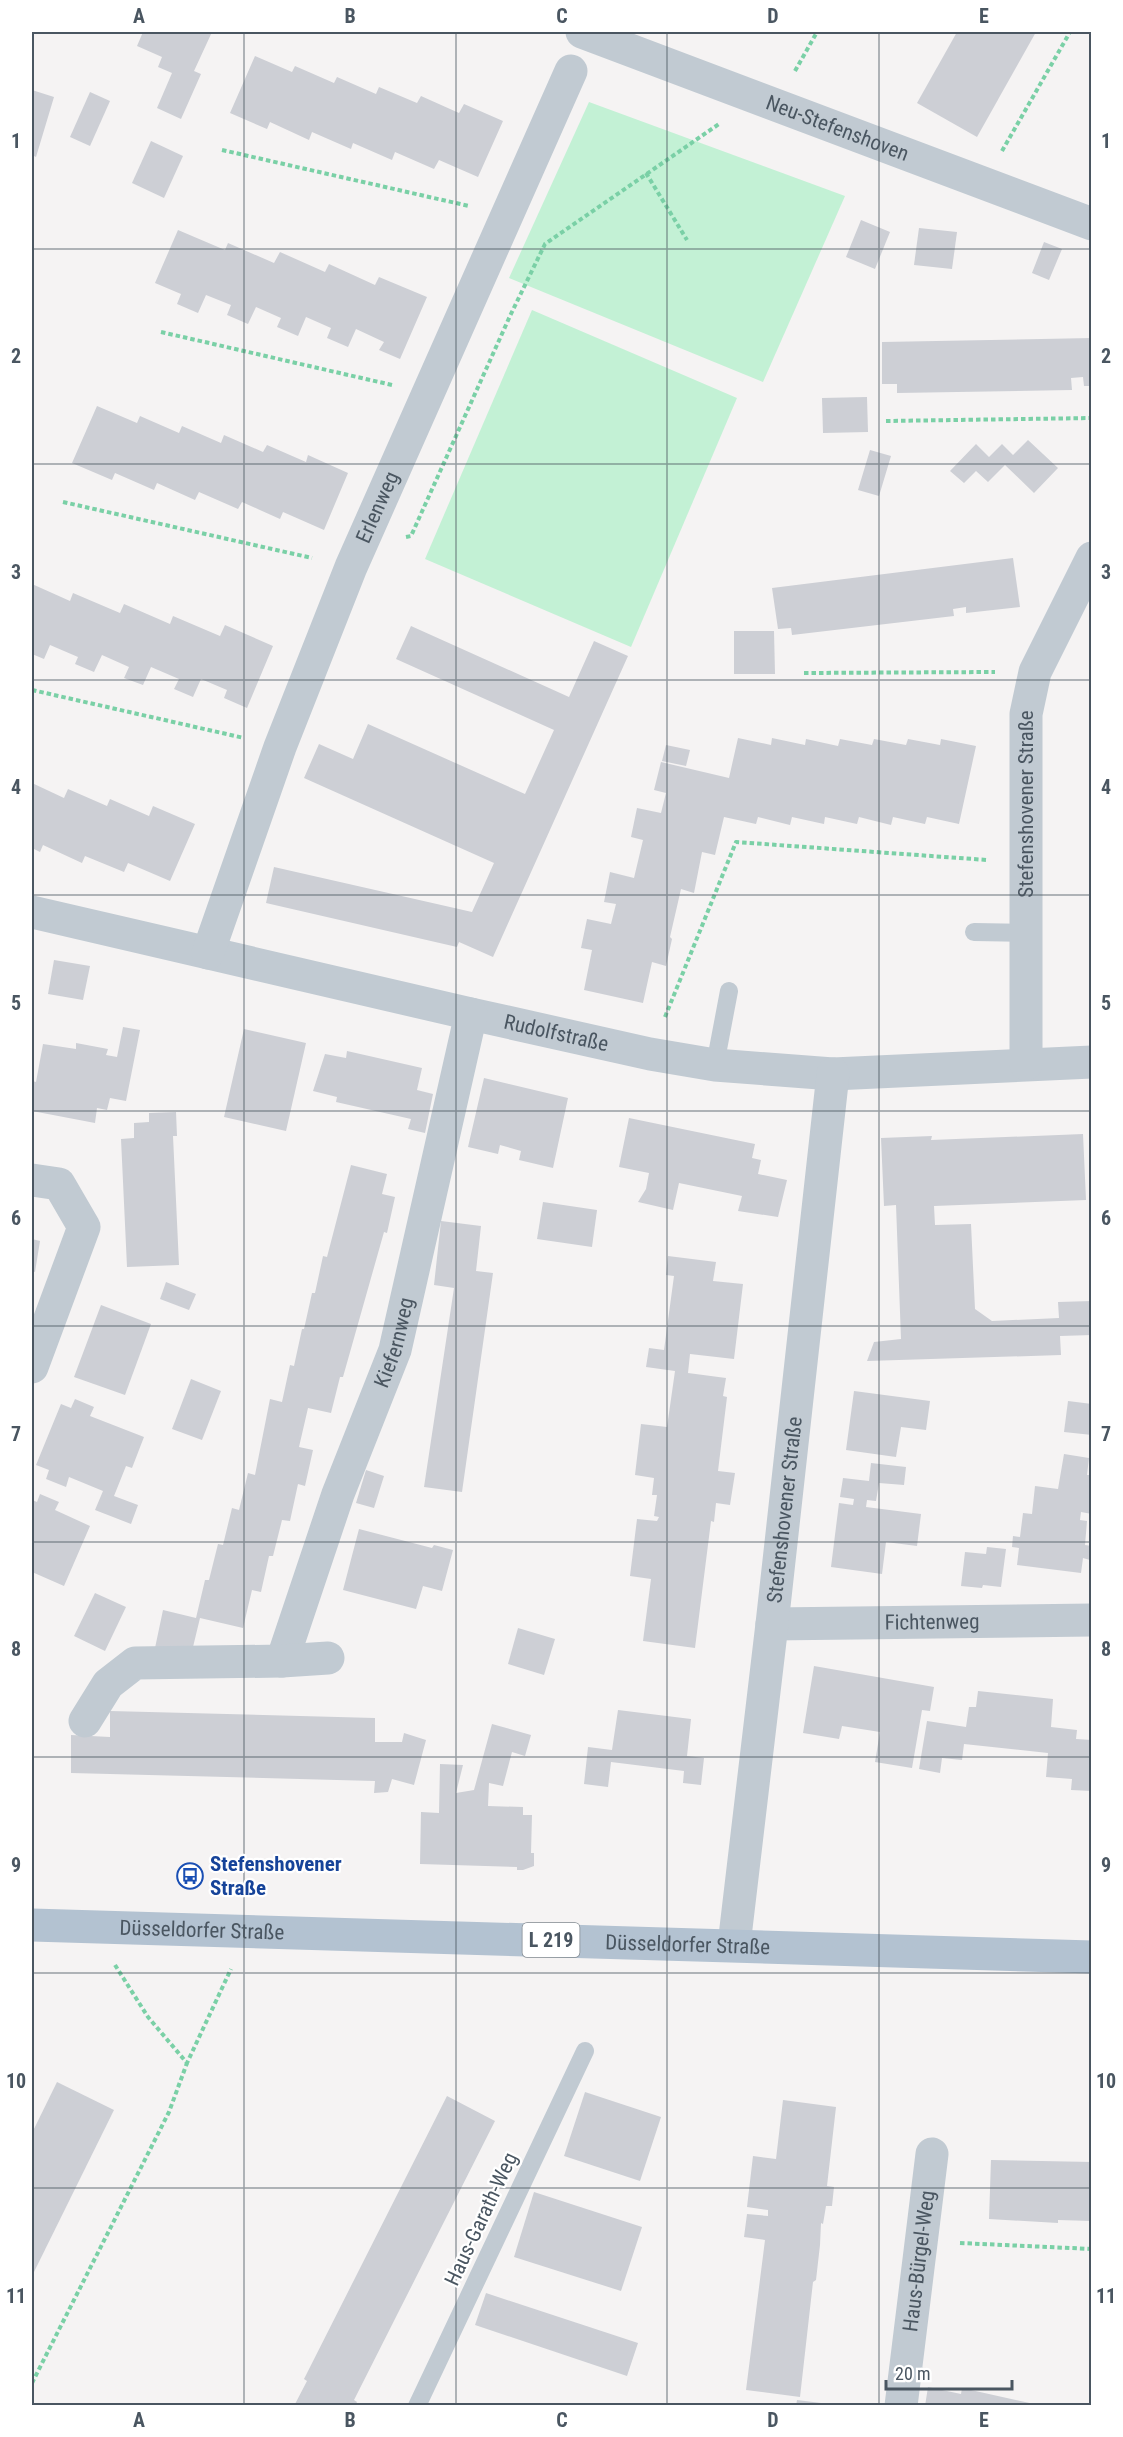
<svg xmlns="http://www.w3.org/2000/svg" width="1123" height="2437" viewBox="0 0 1123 2437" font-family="'Roboto Condensed',sans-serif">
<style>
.green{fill:#c3f1d5}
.building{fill:#cdcfd5}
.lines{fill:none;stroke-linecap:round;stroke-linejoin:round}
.path{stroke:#7ad0a6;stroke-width:4;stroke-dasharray:4.5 3;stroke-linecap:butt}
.lane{stroke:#c1cad2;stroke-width:18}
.street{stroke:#c1cad2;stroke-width:33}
.primary{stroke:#b3c2d1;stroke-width:33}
.grid{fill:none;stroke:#4a5661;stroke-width:1.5;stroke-opacity:0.55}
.labels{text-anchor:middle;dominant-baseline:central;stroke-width:4.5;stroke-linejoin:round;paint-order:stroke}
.shield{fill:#fff;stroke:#808990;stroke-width:1.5}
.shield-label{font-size:20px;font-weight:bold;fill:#4a5661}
.street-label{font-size:21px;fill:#4a5661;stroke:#fff}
.transit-label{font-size:21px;font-weight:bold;fill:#164399;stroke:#fff;text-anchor:start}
.neatline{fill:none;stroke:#4a5661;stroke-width:2}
.grid-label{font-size:20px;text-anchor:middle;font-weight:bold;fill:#4a5661}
</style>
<rect width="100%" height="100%" fill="#f5f3f3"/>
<g class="green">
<path d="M589 102 845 196 763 382 509 278Z"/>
<path d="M532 310 737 398 631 647 425 559Z"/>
</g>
<g class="building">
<path d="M143 32H212L194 71 201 74 181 119 157 108 172 73 158 67 162 57 137 46Z"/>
<path d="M957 32H1036L977 137 917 103Z"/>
<path d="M255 56 292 72 295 66 334 83 337 77 376 94 379 87 417 103 421 96 459 113 464 104 503 121 478 177 439 160 434 169 395 152 392 160 353 143 351 149 312 132 309 140 270 122 267 129 230 113Z"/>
<path d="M32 90 54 97 36 157 32 155Z"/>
<path d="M90 92 110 101 90 146 70 137Z"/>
<path d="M151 141 183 156 164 198 132 183Z"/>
<path d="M861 220 890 232 875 269 846 257Z"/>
<path d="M919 228 957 232 952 269 914 265Z"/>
<path d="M178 230 225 250 228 243 274 263 280 252 325 272 329 264 375 285 379 277 427 297 400 359 379 350 384 342 356 329 348 347 327 338 331 328 306 317 298 336 277 327 281 318 256 307 248 324 227 315 231 305 206 295 198 313 177 304 181 294 155 283Z"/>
<path d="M1044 242 1062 249 1049 280 1032 273Z"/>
<path d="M1092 338V386H1084L1083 377 1071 378 1072 390 897 393V384H882V342Z"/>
<path d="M867 397 868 432 823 433 822 398Z"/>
<path d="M97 406 137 423 140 416 179 433 182 426 221 443 224 435 263 452 267 445 306 462 308 455 348 473 324 530 283 512 280 519 242 502 238 509 199 492 195 500 157 483 154 490 115 473 112 480 72 463Z"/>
<path d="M1028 440 1058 468 1034 493 1005 465 988 482 976 471 964 483 950 471 976 444 989 457 1002 444 1013 455Z"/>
<path d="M870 450 891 456 879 496 858 490Z"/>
<path d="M1013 558 1020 607 966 613V607L953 609 954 616 792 635 791 628 778 629 772 588Z"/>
<path d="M32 584 70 601 73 593 120 613 124 604 170 624 173 616 220 636 225 625 273 646 247 708 224 698 227 690 201 679 193 697 174 689 179 679 151 667 143 685 124 678 129 667 102 655 94 672 75 664 78 657 50 645 44 659 32 654Z"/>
<path d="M411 626 569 697 594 641 628 656 493 957 459 942 457 947 266 903 274 867 472 912 494 863 304 778 319 744 353 759 368 724 525 794 554 730 396 659Z"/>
<path d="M734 631H774L775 674H734Z"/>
<path d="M738 738 771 745 772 738 805 745 806 739 838 746 840 739 872 745 874 739 906 745 908 739 940 745 941 739 976 746 959 824 927 817 925 824 893 817 891 825 859 817 857 824 825 817 824 824 792 817 790 825 758 817 756 824 724 817 715 855 702 852 694 893 681 889 670 937 672 939 666 966 652 962 643 1003 584 990 592 950 581 948 587 919 611 924 616 904 604 902 610 872 634 878 643 840 631 837 637 808 661 813 666 793 654 790 661 762 729 778Z"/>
<path d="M666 745 690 750 686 766 662 761Z"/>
<path d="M32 783 64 798 68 789 107 806 110 799 149 816 153 806 195 824 170 881 128 863 124 872 85 856 82 863 43 845 40 852 32 848Z"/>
<path d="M54 960 90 966 83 1000 48 994Z"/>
<path d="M123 1027 140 1030 126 1101 110 1098 107 1110 97 1108 95 1123 32 1111V1081L36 1082 43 1044 76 1049V1043L108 1049 106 1055 117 1057Z"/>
<path d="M244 1029 306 1043 286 1131 224 1117Z"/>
<path d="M347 1051 422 1068 417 1090 433 1094 425 1133 408 1129 411 1119 336 1102 337 1097 313 1091 325 1054 346 1058Z"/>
<path d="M484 1078 568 1098 553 1168 519 1160 521 1151 500 1145 498 1154 468 1147Z"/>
<path d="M176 1112 177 1136H173L179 1265 127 1267 121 1139 134 1138V1123L149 1122V1113Z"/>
<path d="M629 1118 755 1144 752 1158 761 1160 758 1174 787 1180 778 1217 738 1211 742 1196 679 1183 673 1210 638 1202 646 1189 649 1173 619 1167Z"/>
<path d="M1083 1134 1086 1200 934 1206 935 1225 971 1224 975 1309 992 1321 1059 1318 1058 1302 1092 1301V1335L1060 1336 1061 1355 867 1361 874 1342 901 1339 896 1205 884 1206 881 1138 932 1136 931 1140Z"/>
<path d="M351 1165 387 1174 382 1194 395 1197 387 1233 384 1232 343 1377H340L331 1413 308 1408 299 1447 313 1450 305 1486 298 1484 290 1521 282 1520 273 1556H269L261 1592 252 1590 243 1628 200 1618 193 1647 155 1648 163 1610 196 1618 205 1580H209L218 1544 223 1545 232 1508 239 1510 248 1473 255 1475 270 1399 282 1402 290 1365 294 1366 302 1329H304L312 1293H315L323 1256 327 1257Z"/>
<path d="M543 1202 597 1210 592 1247 537 1239Z"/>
<path d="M441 1221 481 1226 476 1271 493 1273 462 1492 424 1487 454 1288 434 1285Z"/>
<path d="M32 1239 40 1241 35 1272 32 1271Z"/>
<path d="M668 1256 716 1262 713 1281 743 1284 734 1359 690 1354 688 1373 726 1378 723 1396 727 1397 718 1471 735 1473 730 1505 716 1503 714 1522 711 1521 695 1648 643 1641 651 1579 630 1576 637 1519 657 1521 659 1517 654 1516 657 1495H652L654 1478 635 1475 641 1424 667 1427 675 1371 646 1367 649 1348 664 1350 674 1276 666 1275Z"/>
<path d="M166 1282 196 1294 189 1310 160 1299Z"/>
<path d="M101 1305 151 1324 125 1395 74 1377Z"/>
<path d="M191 1379 221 1391 202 1440 172 1429Z"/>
<path d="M854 1391 930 1401 926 1430 901 1427 896 1457 846 1450Z"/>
<path d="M75 1399 94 1407 90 1416 144 1437 132 1468 126 1466 114 1496 138 1505 131 1524 95 1510 103 1491 69 1477 66 1487 46 1479 49 1470 36 1465 61 1404 71 1408Z"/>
<path d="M1068 1401 1092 1404V1435L1064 1432Z"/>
<path d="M1064 1454 1089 1458 1087 1475H1092V1514L1081 1512 1080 1520 1087 1521 1085 1545 1092 1546 1090 1560 1083 1558 1081 1573 1017 1565 1019 1548 1012 1547 1013 1536 1020 1537 1023 1513 1032 1514 1035 1486 1058 1489Z"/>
<path d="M871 1463 906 1467 904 1485 879 1483 876 1501 867 1500 866 1507 921 1514 917 1546 886 1542 882 1574 831 1567 839 1503 853 1505 854 1499 840 1497 843 1478 869 1481Z"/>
<path d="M366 1470 384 1476 374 1508 356 1503Z"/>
<path d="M40 1494 59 1502 55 1510 90 1526 64 1586 32 1572V1500L37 1502Z"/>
<path d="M359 1529 432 1548 434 1545 453 1550 442 1591 423 1586 416 1609 343 1590Z"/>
<path d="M987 1547 1006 1549 1001 1587 983 1585 982 1588 961 1586 965 1552 986 1554Z"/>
<path d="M95 1593 126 1607 105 1651 74 1636Z"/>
<path d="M518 1628 555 1639 544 1675 508 1664Z"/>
<path d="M814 1666 934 1687 930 1711 922 1710 912 1768 875 1762 880 1732 842 1726 839 1739 803 1733Z"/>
<path d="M978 1691 1053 1699 1051 1727 1077 1730 1076 1739 1092 1740V1791L1071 1790 1072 1779 1046 1777 1048 1753 964 1744 962 1760 942 1758 940 1773 919 1769 927 1721 966 1727 969 1707H976Z"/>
<path d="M618 1710 691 1719 687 1756 704 1758 701 1785 683 1783 684 1771 611 1762 608 1787 584 1784 588 1747 612 1750Z"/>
<path d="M110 1711 375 1718V1742H402L404 1733 426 1740 414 1785 392 1779 388 1792 374 1793 375 1781 71 1773V1735L110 1737Z"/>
<path d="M492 1724 531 1735 525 1756 512 1752 503 1786 489 1783 488 1806 523 1807V1815H532L531 1853H534V1866L523 1870H517V1867L420 1864 421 1812 439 1813 440 1764 463 1765 456 1793 474 1790Z"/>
<path d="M57 2082 114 2110 32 2276V2133Z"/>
<path d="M585 2092 661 2117 640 2181 564 2156Z"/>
<path d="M447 2096 495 2121 354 2400 357 2402 355 2406H294L307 2381 304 2379Z"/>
<path d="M783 2100 836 2107 827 2186 834 2187 832 2206H826L823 2224 821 2223 820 2245 816 2280 813 2282 800 2397 746 2390 765 2240 744 2237 747 2214 768 2216V2210L747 2207 753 2156 776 2159Z"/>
<path d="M991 2160 1092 2162V2221L1058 2220V2223L989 2219Z"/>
<path d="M534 2192 642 2227 621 2291 514 2257Z"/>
<path d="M486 2293 638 2343 627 2376 475 2325Z"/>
<path d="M928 2387 961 2394 962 2388 1043 2406H925Z"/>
<path d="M797 2400 829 2404V2406H796Z"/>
</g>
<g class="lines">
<g class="path">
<path d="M795 71 817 32"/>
<path d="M222 150 469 206"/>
<path d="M1002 151 1070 32"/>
<path d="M646 173 687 240"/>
<path d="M161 332 392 385"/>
<path d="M886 421 1092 418"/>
<path d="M63 502 312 558"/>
<path d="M406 537 411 536 510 316 545 244 719 124"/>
<path d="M804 673 995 672"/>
<path d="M32 690 244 738"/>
<path d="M665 1017 736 842 987 860"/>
<path d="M115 1965 148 2017 187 2063 231 1969"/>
<path d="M960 2243 1092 2249"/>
<path d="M32 2383 169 2112 187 2063"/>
</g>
<g class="lane">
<path d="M974 932 1026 933"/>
<path d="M715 1065 729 991"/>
<path d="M417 2406 585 2051"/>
</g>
<g class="street">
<path id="s1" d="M582 32 1092 224"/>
<path id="s2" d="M32 912 471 1014 650 1054 715 1065 833 1074 1092 1062"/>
<path id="s3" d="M208 953 280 747 351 567 571 71"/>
<path id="s4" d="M1026 1064V714L1035 672 1092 558"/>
<path d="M32 1180 59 1184 84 1227 32 1367"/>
<path id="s5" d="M772 1624 1092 1620"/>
<path id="s6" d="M282 1661 338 1494 395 1350 471 1014"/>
<path d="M85 1721 108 1684 135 1663 282 1661 328 1658"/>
<path id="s7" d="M734 1945 772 1624 833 1074"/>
<path id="s8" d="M901 2406 932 2154"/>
</g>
<path class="primary" id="s9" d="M32 1925 1092 1957"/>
</g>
<path class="grid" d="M244 32V2406M456 32V2406M667 32V2406M879 32V2406M32 249H1092M32 464H1092M32 680H1092M32 895H1092M32 1111H1092M32 1326H1092M32 1542H1092M32 1757H1092M32 1973H1092M32 2188H1092"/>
<defs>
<g id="bus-ring" transform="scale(1.35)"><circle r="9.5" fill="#fff" stroke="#1a4fb4" stroke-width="1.5"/><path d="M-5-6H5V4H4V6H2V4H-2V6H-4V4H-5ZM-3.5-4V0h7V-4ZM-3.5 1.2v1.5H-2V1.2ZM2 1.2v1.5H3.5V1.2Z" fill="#1a4fb4"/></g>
</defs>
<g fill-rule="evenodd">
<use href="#bus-ring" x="190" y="1876"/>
</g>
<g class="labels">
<rect class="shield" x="522.5" y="1923" width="57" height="34" rx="4.5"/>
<g class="shield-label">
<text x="551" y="1940">L 219</text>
</g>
<g class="street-label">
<text stroke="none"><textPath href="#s1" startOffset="273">Neu-Stefenshoven</textPath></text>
<text stroke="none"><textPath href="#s3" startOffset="477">Erlenweg</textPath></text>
<text stroke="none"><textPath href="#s4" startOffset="260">Stefenshovener Straße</textPath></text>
<text stroke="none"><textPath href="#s2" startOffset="538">Rudolfstraße</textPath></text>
<text stroke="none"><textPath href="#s6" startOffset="338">Kiefernweg</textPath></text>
<text stroke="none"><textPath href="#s7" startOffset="438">Stefenshovener Straße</textPath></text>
<text stroke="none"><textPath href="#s5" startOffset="160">Fichtenweg</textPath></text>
<text stroke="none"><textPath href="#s9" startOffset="170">Düsseldorfer Straße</textPath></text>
<text stroke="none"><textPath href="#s9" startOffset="656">Düsseldorfer Straße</textPath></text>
<text transform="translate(481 2219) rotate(-65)">Haus-Garath-Weg</text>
<text stroke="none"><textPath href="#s8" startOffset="146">Haus-Bürgel-Weg</textPath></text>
</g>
<g class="transit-label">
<text x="210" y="1864">Stefenshovener<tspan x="210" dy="24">Straße</tspan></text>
</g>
</g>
<rect width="1123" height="2437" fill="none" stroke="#ffffff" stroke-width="66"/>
<path d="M886 2380v9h126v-9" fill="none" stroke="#4a5661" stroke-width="3"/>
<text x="895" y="2380" font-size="18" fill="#4a5661" stroke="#ffffff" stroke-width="4.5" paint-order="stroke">20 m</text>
<rect x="33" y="33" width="1057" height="2371" class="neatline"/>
<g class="grid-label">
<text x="139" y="23">A</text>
<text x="350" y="23">B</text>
<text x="562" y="23">C</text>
<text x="773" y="23">D</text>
<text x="984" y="23">E</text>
<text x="16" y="148">1</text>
<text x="1106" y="148">1</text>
<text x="16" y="363">2</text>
<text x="1106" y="363">2</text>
<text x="16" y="579">3</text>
<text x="1106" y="579">3</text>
<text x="16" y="794">4</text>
<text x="1106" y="794">4</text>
<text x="16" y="1010">5</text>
<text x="1106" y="1010">5</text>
<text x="16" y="1225">6</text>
<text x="1106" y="1225">6</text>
<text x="16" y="1441">7</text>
<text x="1106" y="1441">7</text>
<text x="16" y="1656">8</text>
<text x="1106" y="1656">8</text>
<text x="16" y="1872">9</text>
<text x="1106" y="1872">9</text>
<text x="16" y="2088">10</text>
<text x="1106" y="2088">10</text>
<text x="16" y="2303">11</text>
<text x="1106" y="2303">11</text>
<text x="139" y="2427">A</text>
<text x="350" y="2427">B</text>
<text x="562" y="2427">C</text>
<text x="773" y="2427">D</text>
<text x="984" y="2427">E</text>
</g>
</svg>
